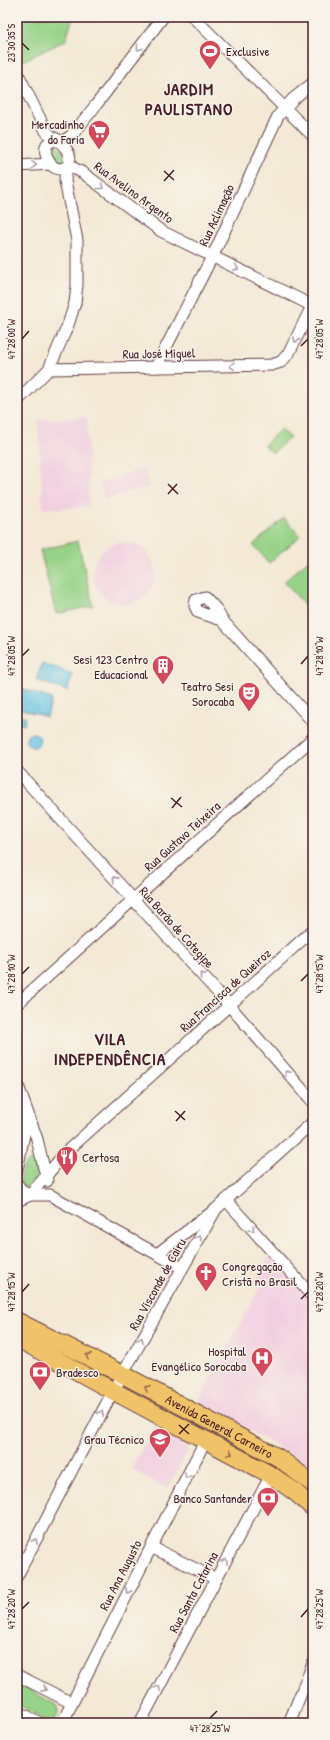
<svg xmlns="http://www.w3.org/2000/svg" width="330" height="1740" viewBox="0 0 330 1740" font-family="'Patrick Hand',sans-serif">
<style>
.built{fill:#f2cfe0}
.green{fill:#96d287;stroke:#707859}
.water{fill:#64c2e3;stroke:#577087}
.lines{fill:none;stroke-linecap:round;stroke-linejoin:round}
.minor-casing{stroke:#633d44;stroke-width:13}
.primary-casing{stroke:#633d44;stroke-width:19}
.minor{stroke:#fff;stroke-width:11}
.primary{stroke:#f1c369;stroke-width:17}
.oneway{stroke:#ae9aa0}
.oneway2{stroke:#956947}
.ticks{fill:none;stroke:#4a1f2b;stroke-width:1.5}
.labels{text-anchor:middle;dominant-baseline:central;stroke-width:3;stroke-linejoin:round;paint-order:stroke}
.poi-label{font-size:13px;fill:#4a1f2b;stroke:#f7f3e8;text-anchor:end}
.street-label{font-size:13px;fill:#4a1f2b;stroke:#f7f3e8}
.district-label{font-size:17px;font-weight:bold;letter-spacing:1px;fill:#4a1f2b;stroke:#f7f3e8}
.neatline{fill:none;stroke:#4a1f2b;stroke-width:1.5}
.ticks-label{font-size:10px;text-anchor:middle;fill:#4a1f2b}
</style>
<rect width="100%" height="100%" fill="#f7f3e8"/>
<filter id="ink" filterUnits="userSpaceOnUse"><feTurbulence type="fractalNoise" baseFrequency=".025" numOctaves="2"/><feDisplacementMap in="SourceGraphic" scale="8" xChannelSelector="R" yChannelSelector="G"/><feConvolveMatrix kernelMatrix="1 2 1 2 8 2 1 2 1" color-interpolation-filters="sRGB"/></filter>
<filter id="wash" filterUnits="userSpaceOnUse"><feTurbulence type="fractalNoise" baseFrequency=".012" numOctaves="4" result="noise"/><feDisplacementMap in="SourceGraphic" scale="16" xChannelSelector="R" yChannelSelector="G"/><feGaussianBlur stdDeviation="0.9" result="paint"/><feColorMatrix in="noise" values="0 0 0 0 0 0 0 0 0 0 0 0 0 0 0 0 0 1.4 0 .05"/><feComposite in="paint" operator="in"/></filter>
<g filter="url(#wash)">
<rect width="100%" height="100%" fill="#f3e9d5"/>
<g class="built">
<path d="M87 417 89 507 43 509 38 420Z"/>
<path d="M144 468 149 486 105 500 99 483Z"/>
<circle cx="124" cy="573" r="31"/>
<path d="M270 1254 313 1305V1468L281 1448 198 1403 261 1285 256 1279Z"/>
<path d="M154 1427 187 1445 189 1449 167 1489 131 1469Z"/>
</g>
<g class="green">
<path d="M17 17H73L66 40 23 61 17 49Z"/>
<path d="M54 144 62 149 66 161 62 164 53 161 50 148Z"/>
<path d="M281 429 290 437 273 453 264 445Z"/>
<path d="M284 518 300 536 269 563 253 545Z"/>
<path d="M78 541 93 606 56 614 40 550Z"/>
<path d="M313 556V614L284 582Z"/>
<path d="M30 1160 35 1161C41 1169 37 1178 32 1185L25 1188 20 1181C22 1172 22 1164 30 1160Z"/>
<path d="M17 1683 58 1706 59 1711 55 1720 50 1722 17 1704Z"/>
</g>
<g class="water">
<path d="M42 663 73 674 67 691 36 680Z"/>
<path d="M17 687 52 699 47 717 17 708Z"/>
<path d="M17 714 26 717 24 725 17 722Z"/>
<circle cx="33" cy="740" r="7"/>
</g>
</g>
<g filter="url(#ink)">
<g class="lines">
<g class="minor-casing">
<g id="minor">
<path d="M193 17 313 136"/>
<path d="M17 72 46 131 52 137 63 142 72 135 96 105 163 17"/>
<path d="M54 140C59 141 63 144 66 149 78 165 59 177 49 162 46 156 44 151 47 144Z"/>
<path d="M68 165 83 173 161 231 313 306"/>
<path d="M17 166 51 164"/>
<path d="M156 367 216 249 278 116 293 99 313 83"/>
<path d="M49 369 271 365 281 362 289 353 313 304"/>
<path d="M17 401 49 369 68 325 75 303 77 285V240L65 181 66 167"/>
<path d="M222 620 198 612 195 606 196 600 205 597 216 609 222 620 313 722"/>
<path d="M17 771 229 1005 313 1102"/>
<path d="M17 1004 313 738"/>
<path d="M17 1083 37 1139 47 1181"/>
<path d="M17 1170 25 1129V1112"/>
<path d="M17 1184 23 1192 30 1195"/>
<path d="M30 1195 66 1152 313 930"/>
<path d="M226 1200 313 1297"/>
<path d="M17 1201 30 1195H50L182 1268"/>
<path d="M157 1254 216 1209 313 1122"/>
<path d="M151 1547 216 1579"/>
<path d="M17 1576 113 1391 216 1209"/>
<path d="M17 1675 72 1703"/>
<path d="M17 1711 40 1723"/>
<path d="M62 1723 205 1441"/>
<path d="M140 1723 271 1475"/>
<path d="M289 1723 313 1664"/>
</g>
</g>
<g class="primary-casing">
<g id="primary">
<path id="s1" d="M17 1321 122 1374 279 1458 313 1484"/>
<path d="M17 1338 102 1385 271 1475 295 1492 313 1508"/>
</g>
</g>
<use href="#minor" class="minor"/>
<use href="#primary" class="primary"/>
</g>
<defs><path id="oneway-chevron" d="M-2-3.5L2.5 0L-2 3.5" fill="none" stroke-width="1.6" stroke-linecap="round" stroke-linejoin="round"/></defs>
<g class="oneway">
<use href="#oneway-chevron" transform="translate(139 48) rotate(127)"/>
<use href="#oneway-chevron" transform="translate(34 165) rotate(-1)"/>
<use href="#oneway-chevron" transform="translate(101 187) rotate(38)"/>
<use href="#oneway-chevron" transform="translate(236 268) rotate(26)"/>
<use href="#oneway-chevron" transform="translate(296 340) rotate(116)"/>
<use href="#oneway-chevron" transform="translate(232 366) rotate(179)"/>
<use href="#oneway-chevron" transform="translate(115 879) rotate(-132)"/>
<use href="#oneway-chevron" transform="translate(202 975) rotate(-132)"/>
<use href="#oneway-chevron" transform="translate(287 1073) rotate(-131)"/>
<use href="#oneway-chevron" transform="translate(252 1229) rotate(48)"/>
<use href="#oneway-chevron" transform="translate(199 1238) rotate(-60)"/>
<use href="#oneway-chevron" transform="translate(141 1340) rotate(-61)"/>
<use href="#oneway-chevron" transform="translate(101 1413) rotate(-63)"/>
<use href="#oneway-chevron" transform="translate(187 1476) rotate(117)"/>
<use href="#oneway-chevron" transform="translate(35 1541) rotate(-63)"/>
<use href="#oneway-chevron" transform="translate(225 1561) rotate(-62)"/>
<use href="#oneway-chevron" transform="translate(128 1591) rotate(117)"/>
<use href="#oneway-chevron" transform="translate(158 1688) rotate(-62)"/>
<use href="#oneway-chevron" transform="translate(44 1689) rotate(27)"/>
</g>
<g class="oneway2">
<use href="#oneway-chevron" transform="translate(88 1356) rotate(-153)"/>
<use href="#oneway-chevron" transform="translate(147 1388) rotate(-152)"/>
<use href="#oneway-chevron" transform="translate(230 1453) rotate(27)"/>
</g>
</g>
<path class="ticks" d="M22 43 29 50M164 171 174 180M164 181 174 170M22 339 29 331M301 346 308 339M168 484 178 494M168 494 177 484M22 656 29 649M301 664 308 656M171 798 182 807M172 808 181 797M22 974 29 967M301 981 308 974M175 1111 185 1120M176 1121 185 1111M22 1292 29 1284M301 1299 308 1292M179 1425 189 1434M179 1434 189 1424M22 1609 29 1602M301 1617 308 1609M210 1718 217 1711"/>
<defs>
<g id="stadium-pin" transform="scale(1.15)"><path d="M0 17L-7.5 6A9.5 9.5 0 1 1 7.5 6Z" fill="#d1495b" stroke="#f7f3e8"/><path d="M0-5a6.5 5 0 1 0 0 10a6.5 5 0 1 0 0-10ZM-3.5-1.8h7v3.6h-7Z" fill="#fff"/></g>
<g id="supermarket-pin" transform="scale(1.15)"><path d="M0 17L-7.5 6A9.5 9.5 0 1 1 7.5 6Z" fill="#d1495b" stroke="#f7f3e8"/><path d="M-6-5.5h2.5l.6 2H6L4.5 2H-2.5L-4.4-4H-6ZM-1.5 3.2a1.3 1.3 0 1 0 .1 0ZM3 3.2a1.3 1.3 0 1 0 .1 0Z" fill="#fff"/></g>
<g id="building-pin" transform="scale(1.15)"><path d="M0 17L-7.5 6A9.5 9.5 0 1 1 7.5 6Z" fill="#d1495b" stroke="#f7f3e8"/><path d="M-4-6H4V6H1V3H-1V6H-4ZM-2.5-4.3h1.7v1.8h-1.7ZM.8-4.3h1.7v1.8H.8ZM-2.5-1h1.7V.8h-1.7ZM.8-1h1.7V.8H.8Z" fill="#fff"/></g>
<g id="theatre-pin" transform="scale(1.15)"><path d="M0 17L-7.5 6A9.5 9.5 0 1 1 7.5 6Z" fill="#d1495b" stroke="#f7f3e8"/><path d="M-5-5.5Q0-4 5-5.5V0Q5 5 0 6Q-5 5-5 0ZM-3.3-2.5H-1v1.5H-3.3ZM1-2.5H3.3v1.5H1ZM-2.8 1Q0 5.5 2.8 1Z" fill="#fff"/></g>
<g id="restaurant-pin" transform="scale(1.15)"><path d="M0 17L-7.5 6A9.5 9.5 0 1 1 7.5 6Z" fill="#d1495b" stroke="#f7f3e8"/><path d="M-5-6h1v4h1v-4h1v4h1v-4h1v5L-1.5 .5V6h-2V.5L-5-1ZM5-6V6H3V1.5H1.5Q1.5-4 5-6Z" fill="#fff"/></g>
<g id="church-pin" transform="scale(1.15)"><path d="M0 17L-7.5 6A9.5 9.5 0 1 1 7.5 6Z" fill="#d1495b" stroke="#f7f3e8"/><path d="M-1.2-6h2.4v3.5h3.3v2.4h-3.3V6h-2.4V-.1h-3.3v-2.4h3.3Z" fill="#fff"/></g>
<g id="hospital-pin" transform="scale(1.15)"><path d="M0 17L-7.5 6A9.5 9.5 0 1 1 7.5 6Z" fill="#d1495b" stroke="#f7f3e8"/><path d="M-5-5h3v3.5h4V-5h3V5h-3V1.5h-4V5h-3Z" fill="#fff"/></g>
<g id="bank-pin" transform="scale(1.15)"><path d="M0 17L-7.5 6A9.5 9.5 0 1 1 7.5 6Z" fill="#d1495b" stroke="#f7f3e8"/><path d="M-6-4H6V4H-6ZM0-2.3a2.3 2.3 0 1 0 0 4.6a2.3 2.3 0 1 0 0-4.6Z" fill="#fff"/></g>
<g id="university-pin" transform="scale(1.15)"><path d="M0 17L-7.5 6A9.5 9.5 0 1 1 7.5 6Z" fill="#d1495b" stroke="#f7f3e8"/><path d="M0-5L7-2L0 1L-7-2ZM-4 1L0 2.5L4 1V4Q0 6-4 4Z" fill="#fff"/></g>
</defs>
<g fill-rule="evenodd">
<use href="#stadium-pin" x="210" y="51"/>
<use href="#supermarket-pin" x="99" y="131"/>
<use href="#building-pin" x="163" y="666"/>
<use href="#theatre-pin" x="249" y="693"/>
<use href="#restaurant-pin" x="67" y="1157"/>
<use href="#church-pin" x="206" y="1273"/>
<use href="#hospital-pin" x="262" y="1358"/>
<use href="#bank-pin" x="40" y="1372"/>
<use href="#university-pin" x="160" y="1439"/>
<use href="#bank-pin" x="268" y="1498"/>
</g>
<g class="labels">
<g class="poi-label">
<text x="226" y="51" text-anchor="start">Exclusive</text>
<text x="84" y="124">Mercadinho<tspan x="84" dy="15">do Faria</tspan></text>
<text x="148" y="659">Sesi 123 Centro<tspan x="148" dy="15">Educacional</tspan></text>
<text x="234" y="686">Teatro Sesi<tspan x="234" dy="15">Sorocaba</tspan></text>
<text x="82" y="1157" text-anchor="start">Certosa</text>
<text x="222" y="1266" text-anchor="start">Congregação<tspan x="222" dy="15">Cristã no Brasil</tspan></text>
<text x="246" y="1351">Hospital<tspan x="246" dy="15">Evangélico Sorocaba</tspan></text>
<text x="56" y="1372" text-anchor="start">Bradesco</text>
<text x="144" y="1439">Grau Técnico</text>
<text x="252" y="1498">Banco Santander</text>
</g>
<g class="street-label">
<text transform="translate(134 192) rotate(36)">Rua Avelino Argento</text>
<text transform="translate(216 215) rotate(-65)">Rua Aclimação</text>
<text transform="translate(159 353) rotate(-1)">Rua José Miguel</text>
<text transform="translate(182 836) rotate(-42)">Rua Gustavo Teixeira</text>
<text transform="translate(177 927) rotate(48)">Rua Barão de Cotegipe</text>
<text transform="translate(225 990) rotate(-42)">Rua Francisca de Queiroz</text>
<text transform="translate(157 1284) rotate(-61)">Rua Visconde de Cairu</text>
<text stroke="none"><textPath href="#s1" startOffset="228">Avenida General Carneiro</textPath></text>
<text transform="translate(120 1575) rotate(-63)">Rua Ana Augusto</text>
<text transform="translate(193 1592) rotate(-62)">Rua Santa Catarina</text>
</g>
<g class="district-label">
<text x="189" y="88">JARDIM<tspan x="189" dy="20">PAULISTANO</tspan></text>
<text x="110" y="1038">VILA<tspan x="110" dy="20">INDEPENDÊNCIA</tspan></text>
</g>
</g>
<rect width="330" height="1740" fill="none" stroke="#f7f3e8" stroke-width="44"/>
<rect x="22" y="22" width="286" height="1696" class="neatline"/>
<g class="ticks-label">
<text transform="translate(11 43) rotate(-90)" y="4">23°30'35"S</text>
<text transform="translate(319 339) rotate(-90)" y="4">47°28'05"W</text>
<text transform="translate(11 339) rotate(-90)" y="4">47°28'00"W</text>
<text transform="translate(319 656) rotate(-90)" y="4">47°28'10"W</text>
<text transform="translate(11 656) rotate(-90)" y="4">47°28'05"W</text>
<text transform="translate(319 974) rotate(-90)" y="4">47°28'15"W</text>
<text transform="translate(11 974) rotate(-90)" y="4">47°28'10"W</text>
<text transform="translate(319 1292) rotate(-90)" y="4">47°28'20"W</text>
<text transform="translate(11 1292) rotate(-90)" y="4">47°28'15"W</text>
<text transform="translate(319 1609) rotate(-90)" y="4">47°28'25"W</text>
<text transform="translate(11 1609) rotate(-90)" y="4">47°28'20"W</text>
<text x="210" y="1732">47°28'25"W</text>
</g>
</svg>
